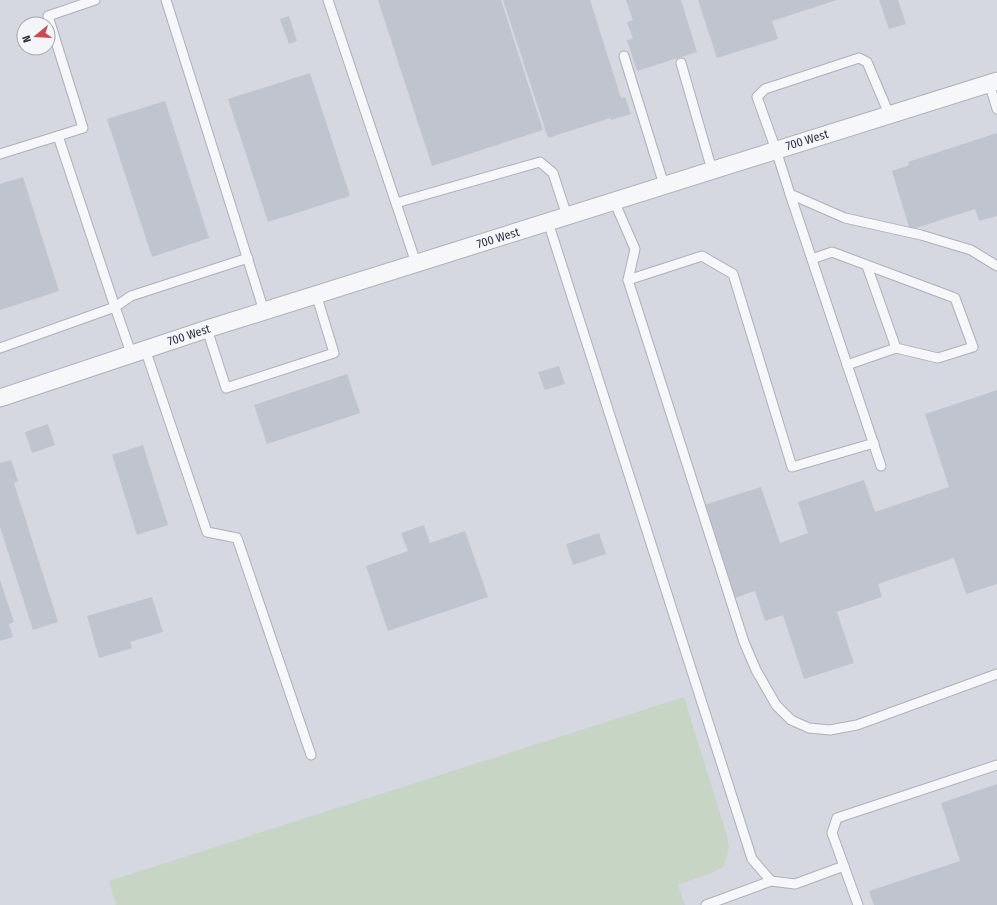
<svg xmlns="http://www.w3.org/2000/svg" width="997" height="905" viewBox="0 0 997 905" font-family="'Fira Sans Condensed',sans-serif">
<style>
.built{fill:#d5d8e0;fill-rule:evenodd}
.green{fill:#c7d5c4}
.building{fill:#c0c4ce}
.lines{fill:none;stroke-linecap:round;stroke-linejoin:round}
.lane-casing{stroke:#acb0b9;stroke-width:11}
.street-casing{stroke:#acb0b9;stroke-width:19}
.lane{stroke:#f6f7f9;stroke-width:9}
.street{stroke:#f6f7f9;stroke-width:17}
.labels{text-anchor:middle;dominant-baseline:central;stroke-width:3;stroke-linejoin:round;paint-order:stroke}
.street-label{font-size:12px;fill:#2b3144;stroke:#f3f5f9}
</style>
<rect width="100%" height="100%" fill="#e3e6eb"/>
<path class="built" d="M0 0H997V905H0ZM24 24H48V48H24Z"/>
<path class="green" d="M684 697 727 836 729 847 724 866 716 871 678 885 685 905H116L109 881Z"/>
<g class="building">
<path d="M378 0H501L543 130 432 166Z"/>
<path d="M503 0H590L621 98 625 97 631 114 611 120 610 118 548 138Z"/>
<path d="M626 0H681L697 52 637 71 627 40 633 39 627 22 633 20Z"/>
<path d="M698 0H837L772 21 778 39 717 58Z"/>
<path d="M879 0H898L906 24 889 29Z"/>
<path d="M289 16 297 41 289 44 280 19Z"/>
<path d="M310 73 350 196 268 222 228 99Z"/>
<path d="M165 101 209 238 152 257 107 119Z"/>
<path d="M997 133V216L979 221 975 209 913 229 909 227 892 171 909 165 908 162Z"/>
<path d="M23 177 59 291 0 310V184Z"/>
<path d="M559 366 565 384 545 390 538 372Z"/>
<path d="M347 374 360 413 267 444 254 405Z"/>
<path d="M997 390V584L966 594 954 558 878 584 882 597 837 612 854 663 804 679 783 615 765 621 755 591 735 598 704 505 761 487 780 543 808 533 798 502 864 480 875 512 949 487 925 414Z"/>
<path d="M48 424 55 445 32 453 25 432Z"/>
<path d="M143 445 168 525 137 535 112 455Z"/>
<path d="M11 460 18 481 14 483 58 622 33 630 0 527V463Z"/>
<path d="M424 525 430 543 465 531 488 597 388 631 366 566 408 551 401 533Z"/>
<path d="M599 533 606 554 573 565 566 544Z"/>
<path d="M0 580 14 622 9 624 13 637 0 641Z"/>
<path d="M152 597 163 632 130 642 132 648 99 658 87 616Z"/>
<path d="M997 784V905H874L869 891 960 861 941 803Z"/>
</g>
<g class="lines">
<g class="lane-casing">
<g id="lane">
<path d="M166 0 264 311"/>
<path d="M328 0 416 263"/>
<path d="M624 56 664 185"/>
<path d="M681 63 712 170"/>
<path d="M989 83 997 109"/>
<path d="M889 114 867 62 859 58 765 89 757 97 776 150 790 194 845 218 921 235 971 250 997 266"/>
<path d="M58 136 83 128 48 16 95 0"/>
<path d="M0 154 58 136 115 307 0 348"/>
<path d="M790 194 881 466"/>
<path d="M614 201 635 249 628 280 744 642 756 670 776 705 791 720 809 728 830 730 857 725 997 674"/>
<path d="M396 203 540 162 553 173 567 216"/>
<path d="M548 222 752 859 771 881 795 884 844 866"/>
<path d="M812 259 832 252 955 298 973 347 938 358 896 348 867 266"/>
<path d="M628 280 702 256 733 274 792 467 874 443"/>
<path d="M207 329 226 388 334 353 316 294"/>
<path d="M145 349 207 532 237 538 311 755"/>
<path d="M131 353 115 307 131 296 248 258"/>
<path d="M847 365 896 348"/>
<path d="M706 905 771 881"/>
<path d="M858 905 832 833 837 818 997 765"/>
</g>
</g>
<g class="street-casing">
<path id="street" d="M0 398 207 329 997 81"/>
</g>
<use href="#lane" class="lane"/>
<use href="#street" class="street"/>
</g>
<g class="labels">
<g class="street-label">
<text transform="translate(807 140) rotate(-17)">700 West</text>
<text transform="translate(498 238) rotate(-17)">700 West</text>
<text transform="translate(189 335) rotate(-18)">700 West</text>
</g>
</g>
<g transform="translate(36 36) rotate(252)"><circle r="19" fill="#f3f5f9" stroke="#a3a7b1"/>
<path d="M0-3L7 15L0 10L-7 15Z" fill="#d0494e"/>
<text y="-6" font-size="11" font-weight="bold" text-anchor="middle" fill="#2b3144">N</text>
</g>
</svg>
